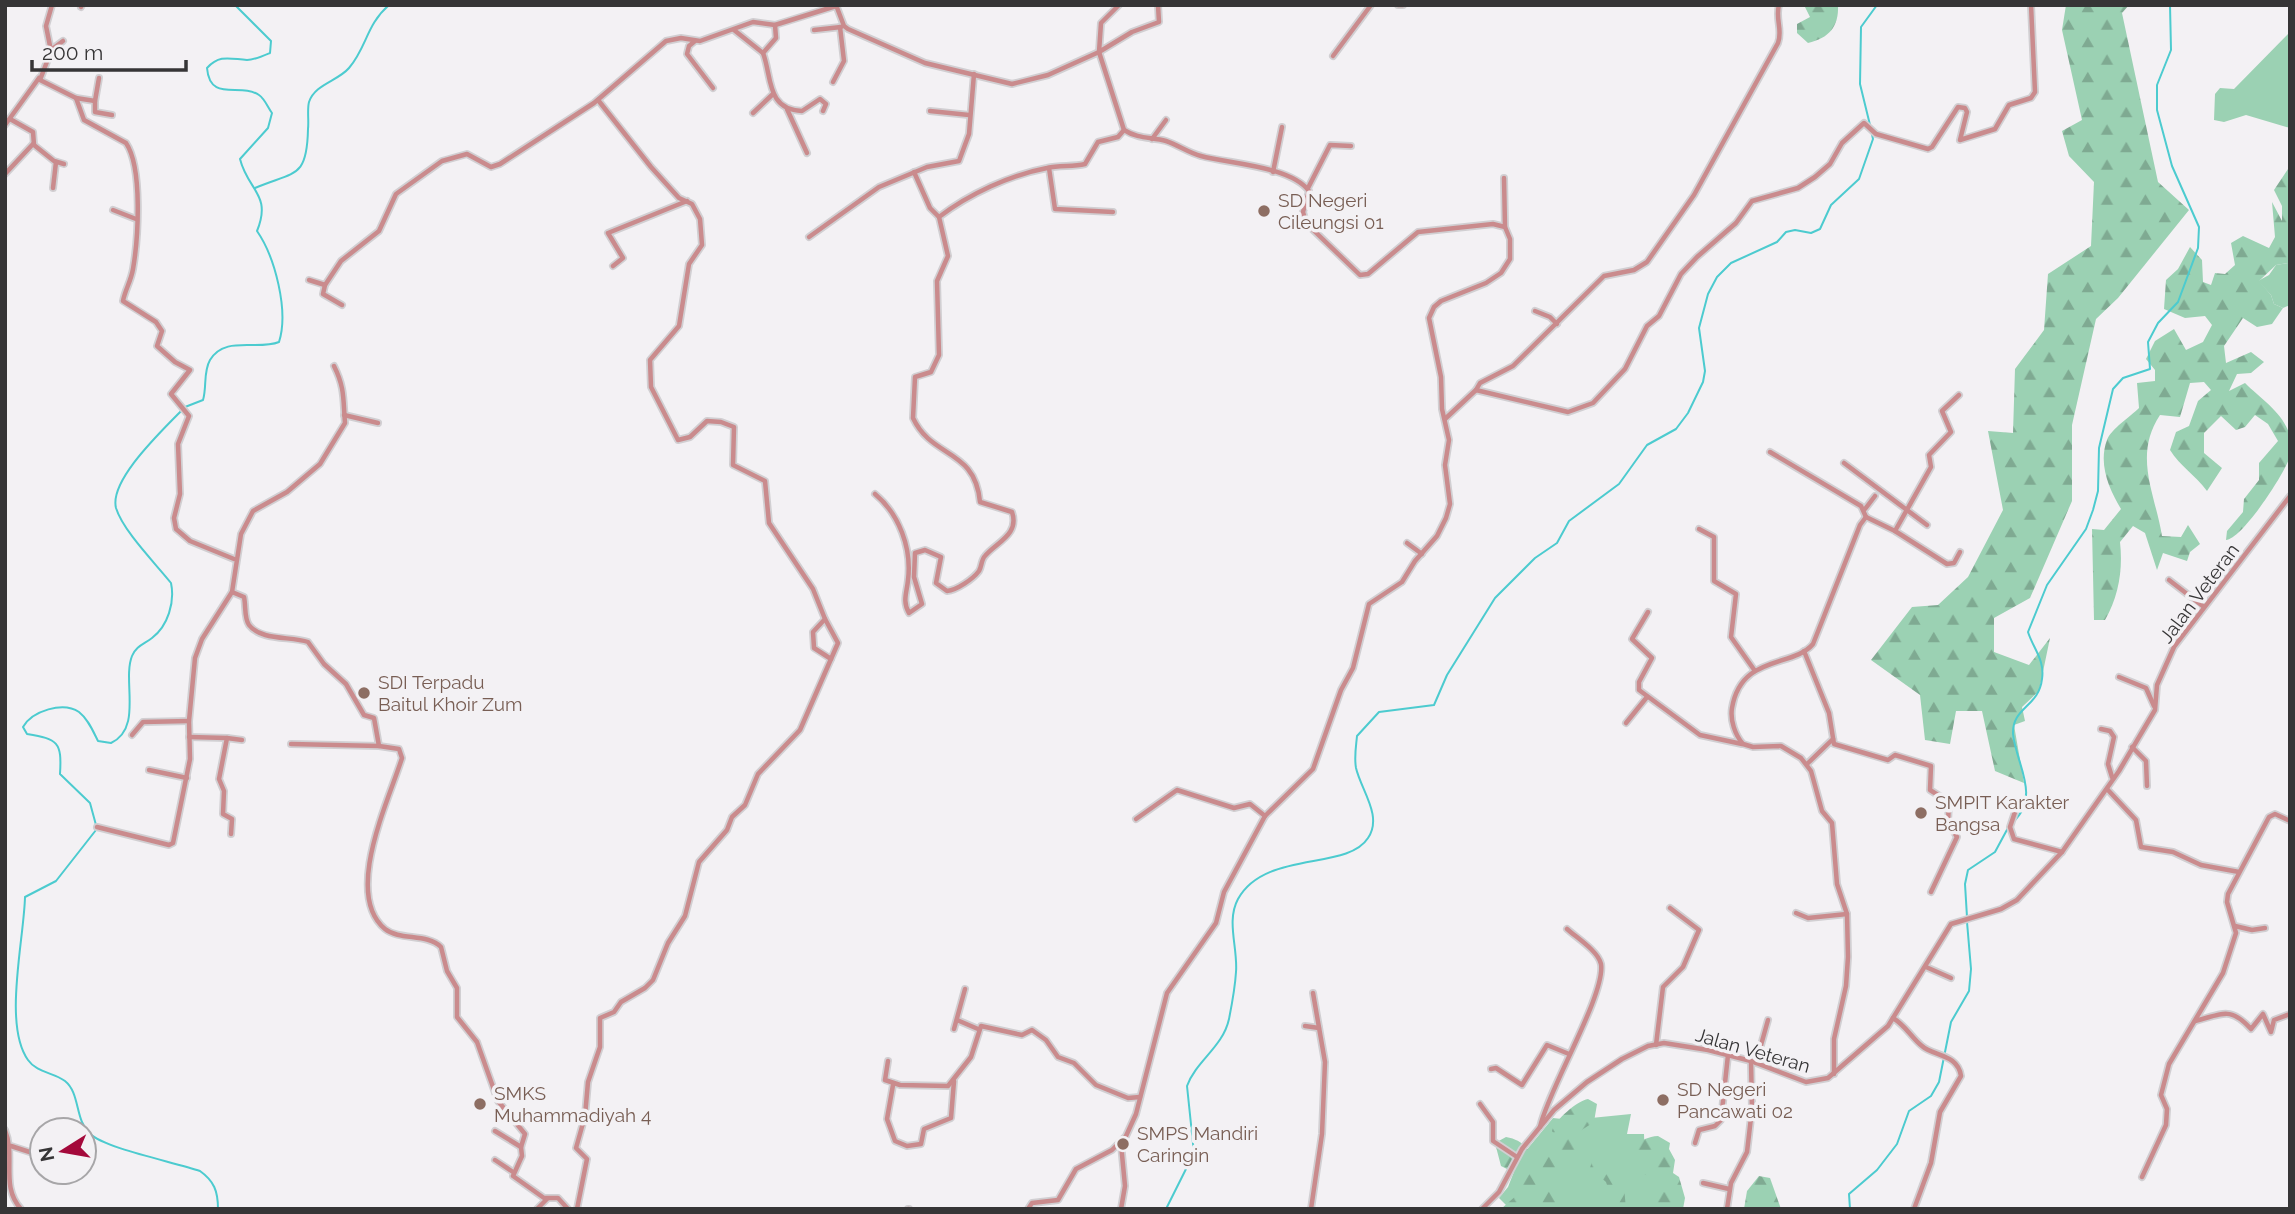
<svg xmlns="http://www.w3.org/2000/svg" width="2295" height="1214" viewBox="0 0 2295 1214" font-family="Raleway,sans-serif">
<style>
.green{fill:#9bd1b3}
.forest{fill:url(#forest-firs)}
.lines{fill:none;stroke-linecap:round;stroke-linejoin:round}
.stream{stroke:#4ccbcf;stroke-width:2}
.street-casing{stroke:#d1cfd2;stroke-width:8}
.street{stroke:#ca8b8d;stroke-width:4.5}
.education-dot{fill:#8d6e63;stroke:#f3f1f4;stroke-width:2.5}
.labels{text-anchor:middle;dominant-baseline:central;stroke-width:7;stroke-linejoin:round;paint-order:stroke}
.education-label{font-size:19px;fill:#785e54;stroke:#f3f1f4;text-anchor:start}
.street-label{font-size:19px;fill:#363536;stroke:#f3f1f4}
</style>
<defs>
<pattern id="forest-firs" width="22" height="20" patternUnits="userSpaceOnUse" patternTransform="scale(1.75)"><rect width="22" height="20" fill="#9bd1b3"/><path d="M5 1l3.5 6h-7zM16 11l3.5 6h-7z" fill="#7faa92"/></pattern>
</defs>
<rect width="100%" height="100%" fill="#f3f1f4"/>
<g class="green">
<path d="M2290 32V128L2246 115 2224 122 2214 120 2215 94 2220 88 2234 89Z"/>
<path d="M2288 263 2290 305 2283 308 2274 304 2271 295 2258 281 2269 275 2276 265Z"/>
<path d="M1631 1114 1627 1134H1644L1645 1162 1674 1188 1659 1209H1514L1507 1206 1499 1198 1508 1187 1519 1159 1553 1118 1571 1120Z"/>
</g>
<g class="forest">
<path d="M1804 5H1838C1839 27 1829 38 1808 43L1797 33V24L1810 17Z"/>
<path d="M2066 5H2129L2122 13 2158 182 2189 210 2118 298 2096 319 2072 425V501L2030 598 1994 618V652L2029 665 2050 638 2039 691 2022 707 2025 721 2014 725 2024 783 1995 771 1982 711H1956L1950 744 1925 740 1920 695 1871 660 1912 607 1938 605 1968 577 2003 510 1988 431 2013 433 2015 369 2044 330 2048 274 2091 246 2094 182 2069 156 2062 131 2082 120 2062 30Z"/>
<path d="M2290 166V273L2288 263 2276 265 2259 281 2271 295 2274 304 2283 308 2272 324 2257 327 2243 318 2224 346 2226 363 2251 352 2264 362 2251 373 2237 374 2229 391 2245 383C2261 399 2285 414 2290 437 2291 443 2291 454 2289 459 2283 476 2242 539 2226 540L2227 531 2243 512 2244 499 2259 480V463L2278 441 2268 424 2255 415 2245 427 2236 430 2221 416 2204 433V453L2222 468 2207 491C2195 475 2180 466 2170 450L2176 432 2189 426 2198 401 2211 390 2204 382 2190 383 2180 417 2160 415C2133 456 2155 493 2162 536L2181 537 2188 525 2200 544 2190 552 2187 561 2163 553 2157 570 2145 533 2133 526 2120 542C2123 569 2119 596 2105 620H2094L2092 529 2104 530 2121 509C2109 489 2098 464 2107 440 2111 429 2130 417 2139 408L2137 383 2155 381V370L2146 359 2155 341 2174 329 2186 350 2203 342 2212 325 2205 316 2185 318 2164 309 2166 280 2178 269 2190 247 2202 260 2203 282 2211 285 2215 273 2225 274 2235 265 2231 243 2243 236 2269 248 2275 237 2272 202 2282 221V206L2274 190Z"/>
<path d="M1588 1099 1597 1104 1594 1122 1574 1135 1579 1151 1556 1184 1557 1203 1561 1209 1550 1206V1209H1501L1518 1194 1521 1176 1501 1166 1495 1143 1506 1137C1523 1140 1529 1149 1535 1164L1540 1167 1558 1141 1552 1131C1555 1120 1577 1101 1588 1099Z"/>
<path d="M1658 1136 1670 1143 1669 1149 1675 1160 1673 1173 1679 1177 1685 1198 1683 1209H1637L1643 1199 1659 1197 1665 1190 1657 1180 1635 1170C1625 1151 1639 1137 1658 1136Z"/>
<path d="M1598 1158 1610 1163 1612 1178 1624 1187 1626 1209H1615L1606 1182 1590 1168 1592 1161Z"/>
<path d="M1759 1176 1770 1178 1781 1209H1744L1747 1191Z"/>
</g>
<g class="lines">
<g class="stream">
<path d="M1870 125 1860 84 1861 27 1877 5"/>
<path d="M255 188C295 171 307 179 308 129 309 121 307 109 309 102 315 84 338 81 349 68 367 47 366 25 389 5"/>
<path d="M185 407 203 400C207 387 203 372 210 360 225 335 257 351 279 342 289 311 275 257 257 231 272 194 248 191 240 159L268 128 272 113C268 108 265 99 259 95 240 82 210 103 207 68 220 54 230 59 247 60 254 60 263 56 270 53L271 41 235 5"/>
<path d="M2013 822C2041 796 2016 764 2013 734 2012 707 2039 707 2042 679 2045 660 2033 648 2028 632L2047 585 2086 529 2093 510 2098 491 2099 448 2113 389 2123 378 2150 369 2148 342 2158 323 2178 302 2198 248 2199 227 2172 166 2157 110V85L2171 50 2170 5"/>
<path d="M96 825 90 803 60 774C62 742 58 739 27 734L23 727C32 711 63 701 79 712 88 719 93 731 98 741L111 743C143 728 122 681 132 656 136 646 144 644 152 638 168 626 175 602 171 583 156 564 123 531 116 508 109 480 163 430 181 411"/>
<path d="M96 830 56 881 25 897C24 940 3 1025 28 1060 37 1073 53 1072 65 1081 80 1093 75 1119 89 1133 105 1149 175 1162 200 1171 214 1181 218 1191 218 1209"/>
<path d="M1967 917 1965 884 1968 870 1995 852 2009 826"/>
<path d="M1166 1209 1194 1153 1187 1086C1196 1061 1223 1047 1229 1019 1232 1004 1235 988 1236 972 1238 948 1226 921 1238 899 1265 850 1347 871 1368 838 1383 816 1361 790 1356 768 1354 757 1356 747 1357 736L1379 712 1434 705 1447 675 1495 598 1535 558 1557 543 1569 521 1619 484 1647 445 1676 429 1688 413 1703 382 1705 371 1699 328 1708 294 1717 277 1731 263 1777 242 1786 232 1795 230 1811 233 1820 229 1831 205 1859 179 1873 139 1871 130"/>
<path d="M1850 1209 1849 1194 1877 1170 1897 1144 1909 1111 1931 1096 1939 1082 1951 1022 1969 991 1971 969 1967 922"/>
</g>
<g class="street-casing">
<g id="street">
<path d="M52 5 46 26 51 51 40 80 76 98 84 120 126 143C143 168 138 240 133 269 131 281 125 290 123 301L156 322 162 331 157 346 175 362 190 370 171 394 189 416 178 444 180 494 174 518 176 529 190 541 234 559"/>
<path d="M836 5 844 26 848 29 925 63 1012 84 1048 75 1099 52 1124 130C1138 139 1151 137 1166 141 1178 145 1189 153 1201 156 1230 164 1290 166 1309 191L1303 212 1306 223 1360 275 1368 274 1418 232 1493 224 1505 227 1510 239V259L1501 273 1486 283 1441 301 1434 307 1429 318 1441 377 1442 409 1449 440 1445 465 1450 504 1446 518 1437 536 1415 561 1402 582 1369 604 1353 668 1341 690 1313 769 1265 816 1224 892 1216 923 1167 993 1136 1114 1126 1136 1112 1150 1076 1169 1058 1200 1032 1203 1028 1209"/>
<path d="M1119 5 1101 23 1099 52 1132 32 1159 22 1158 5"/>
<path d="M1398 5H1403"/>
<path d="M81 7 82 5"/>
<path d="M775 25 776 38 763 53C772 76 766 110 802 111L820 99 826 104 823 111"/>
<path d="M734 30 763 53"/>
<path d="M814 30 841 27"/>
<path d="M695 41 689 46 687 54 713 88"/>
<path d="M51 50 63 41"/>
<path d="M1333 56 1371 5"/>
<path d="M833 82 844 61 840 27"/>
<path d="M76 98 95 101 99 78"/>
<path d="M95 101V112L112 115"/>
<path d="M787 109 807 153"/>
<path d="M930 111 969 115"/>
<path d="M753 113 773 94"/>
<path d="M10 119 33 132 34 145 54 161 64 164"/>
<path d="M5 125 39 78"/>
<path d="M1152 139 1166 120"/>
<path d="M1049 168 1055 209 1113 212"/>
<path d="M914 172 930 208 939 217"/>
<path d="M1273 172 1282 127"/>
<path d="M5 174 33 144"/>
<path d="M1504 178 1505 227"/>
<path d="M53 188 56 162"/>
<path d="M1308 188 1330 145 1351 146"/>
<path d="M113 210 136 219"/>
<path d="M809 237 879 187 927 167 959 161 969 134 974 74"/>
<path d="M613 266 623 258 608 233 687 201"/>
<path d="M309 280 325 285"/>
<path d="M342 305 323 294 325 285 341 261 379 231 396 194 442 161 467 154 491 167 500 164 594 103 666 41 681 38 700 41 753 22 775 25 836 6"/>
<path d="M1535 311 1550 317 1557 324"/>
<path d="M1476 390 1568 412 1593 403 1625 369 1647 326 1659 316 1681 274 1697 257 1736 223 1752 201 1798 188 1815 177 1830 164 1842 143 1864 123 1876 134 1928 149 1932 147 1958 107 1965 108 1967 112 1960 140 1995 129 2009 105 2031 98 2035 92 2031 5"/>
<path d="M344 415 378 423"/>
<path d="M1445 419 1476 390 1480 383 1513 366 1604 276 1634 270 1647 262 1694 195 1778 43C1783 30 1775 19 1779 5"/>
<path d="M1770 452 1861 506 1866 517"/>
<path d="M1844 463 1927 525"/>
<path d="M875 494C899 514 912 548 908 580 907 592 902 601 909 613L922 604 914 577 915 553 925 550 941 557 936 583 947 591C957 590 973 579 979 571 982 566 981 560 985 556 995 543 1020 535 1012 512L980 502C975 448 932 459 913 418L915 377 931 372 939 355 937 281 948 256 939 217C969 194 1010 175 1047 168 1060 165 1073 167 1085 164L1098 142 1118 137 1124 130"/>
<path d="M1865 509 1875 496"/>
<path d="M1866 517 1895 531 1947 564 1954 563 1960 552"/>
<path d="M1699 529 1714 537V581L1736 594 1731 637 1755 671"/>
<path d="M1895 531 1931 467 1929 455 1951 432 1942 411 1959 395"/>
<path d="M1407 543 1422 554"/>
<path d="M2169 580 2204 607"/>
<path d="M232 592 244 597C246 606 244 618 249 625 261 641 291 636 308 642L324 664 346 684 364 715 374 718 379 746 291 744"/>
<path d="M1648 612 1632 639 1652 658 1639 682V690L1700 735 1742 744"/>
<path d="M825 619 838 643 831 659"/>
<path d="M1804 651 1829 713 1834 744 1888 760 1895 755 1931 766 1930 790 1949 802 1948 822 1957 837 1931 892"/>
<path d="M2119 677 2146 688 2154 706"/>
<path d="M1626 723 1647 697"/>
<path d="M2101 729 2110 731 2114 737 2108 764 2112 777"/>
<path d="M132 735 143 722 189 721"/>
<path d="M189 737 227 738 219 779 224 791 223 814 232 819 231 834"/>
<path d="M227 738 242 740"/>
<path d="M379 746 399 749 402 758C389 800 343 894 385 929 400 941 427 933 441 947L447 971 457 988V1017L477 1042 498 1101 525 1134 521 1147 522 1156 513 1176 544 1198H558L568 1209"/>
<path d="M2132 747 2146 761 2147 786"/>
<path d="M1807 764 1833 739"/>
<path d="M149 770 187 778"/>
<path d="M2107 789 2136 820 2141 847 2173 852 2201 865 2239 872"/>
<path d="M2015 812 2010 827 2014 839 2062 852"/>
<path d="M1136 819 1177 790 1234 808 1250 804 1265 816"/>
<path d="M97 827 169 845 173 843 190 759 189 721 195 658 202 639 232 592 241 534 253 511 287 492 320 464 345 423C343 399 345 388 334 366"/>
<path d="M1796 913 1808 918 1847 914"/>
<path d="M2235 926 2252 930 2265 928"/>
<path d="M1926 967 1951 978"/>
<path d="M1893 1018C1906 1026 1911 1037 1922 1046 1933 1056 1958 1054 1961 1076L1940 1112 1931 1163 1914 1209"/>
<path d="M957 1020 978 1029"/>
<path d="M2195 1021C2223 1014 2230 1006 2251 1029L2263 1014 2271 1032 2274 1020 2290 1014"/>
<path d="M1305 1026 1319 1028"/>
<path d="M954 1029 965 989"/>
<path d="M1656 1045 1663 987 1683 967 1699 930 1670 908"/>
<path d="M888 1061 885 1080 900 1085 948 1086 971 1057 981 1026 1022 1035 1032 1030 1046 1040 1058 1057 1074 1063 1096 1085 1128 1098 1140 1097"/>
<path d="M1756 1063 1768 1020"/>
<path d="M1491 1069 1496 1068 1522 1085 1547 1045 1569 1054"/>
<path d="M1834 1074V1039L1846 986 1848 957 1847 914 1837 884 1832 823 1822 811 1811 771 1801 758 1781 746 1753 747 1743 744C1735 735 1730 720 1732 708 1741 654 1793 668 1813 644L1860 525 1866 517"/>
<path d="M893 1085 887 1119 895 1141 907 1146 921 1144 924 1129 951 1118 954 1081"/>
<path d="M1480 1104 1493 1122V1141L1517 1157"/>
<path d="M1540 1127C1548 1090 1606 994 1601 964 1598 951 1577 938 1567 929"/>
<path d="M5 1130C16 1157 0 1186 21 1209"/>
<path d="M495 1131 521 1147"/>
<path d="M1695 1143 1699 1130 1715 1126 1721 1120 1728 1055"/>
<path d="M1121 1144 1125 1186 1121 1209"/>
<path d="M11 1146 42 1156"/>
<path d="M495 1160 513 1172"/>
<path d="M2142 1177 2166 1125 2167 1109 2161 1095 2169 1064 2223 973 2236 933 2227 902 2228 894 2269 817 2275 814 2290 821"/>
<path d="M1703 1183 1729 1189"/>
<path d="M537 1209 547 1199"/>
<path d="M577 1209 587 1159 576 1148 585 1116 588 1082 600 1047V1018L614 1012 621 1002 645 988 653 980 668 943 685 916 699 862 727 830 732 817 745 805 758 774 800 730 831 659 814 648 813 632 825 619 813 589 769 523 765 481 733 465 734 427 721 422 707 421 690 437 678 440 651 387 650 360 679 326 689 264 702 245 700 219 692 204 679 198 651 167 598 100"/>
<path d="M908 1209H909"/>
<path d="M1311 1209 1322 1134 1325 1062 1313 993"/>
<path d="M1482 1209 1499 1192 1522 1149 1554 1110 1587 1082 1622 1059 1648 1046 1664 1043 1708 1050 1751 1061 1806 1082 1828 1078 1888 1026 1951 924 2001 909 2017 900 2062 852 2119 771 2155 710 2157 685 2174 647 2290 496"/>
<path d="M1727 1209 1731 1183 1747 1152 1752 1109 1751 1061"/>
</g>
</g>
<use href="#street" class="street"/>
</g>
<g class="education-dot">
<circle cx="1264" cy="211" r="7"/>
<circle cx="364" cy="693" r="7"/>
<circle cx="1921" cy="813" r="7"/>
<circle cx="1663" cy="1100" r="7"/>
<circle cx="480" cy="1104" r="7"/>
<circle cx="1123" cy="1144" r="7"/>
</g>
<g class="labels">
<g class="education-label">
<text x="1278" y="200">SD Negeri<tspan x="1278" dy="22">Cileungsi 01</tspan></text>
<text x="378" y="682">SDI Terpadu<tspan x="378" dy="22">Baitul Khoir Zum</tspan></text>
<text x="1935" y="802">SMPIT Karakter<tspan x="1935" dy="22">Bangsa</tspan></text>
<text x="1677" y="1089">SD Negeri<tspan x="1677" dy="22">Pancawati 02</tspan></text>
<text x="494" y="1093">SMKS<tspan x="494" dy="22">Muhammadiyah 4</tspan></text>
<text x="1137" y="1133">SMPS Mandiri<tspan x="1137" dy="22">Caringin</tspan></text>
</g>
<g class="street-label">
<text transform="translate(2199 593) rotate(-53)">Jalan Veteran</text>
<text transform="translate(1753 1050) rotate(16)">Jalan Veteran</text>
</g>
</g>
<rect width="2295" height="1214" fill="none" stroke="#363536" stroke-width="14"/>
<g transform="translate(63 1151) rotate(259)"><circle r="33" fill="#f3f1f4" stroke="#a7a6a8" stroke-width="2"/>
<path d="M0-5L12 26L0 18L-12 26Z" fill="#a4093b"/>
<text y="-10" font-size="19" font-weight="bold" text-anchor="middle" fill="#363536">N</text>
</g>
<path d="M32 60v10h154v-10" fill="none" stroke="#363536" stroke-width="3.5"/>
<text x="42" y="60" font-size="21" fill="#363536" stroke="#f3f1f4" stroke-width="5" paint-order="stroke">200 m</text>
</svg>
